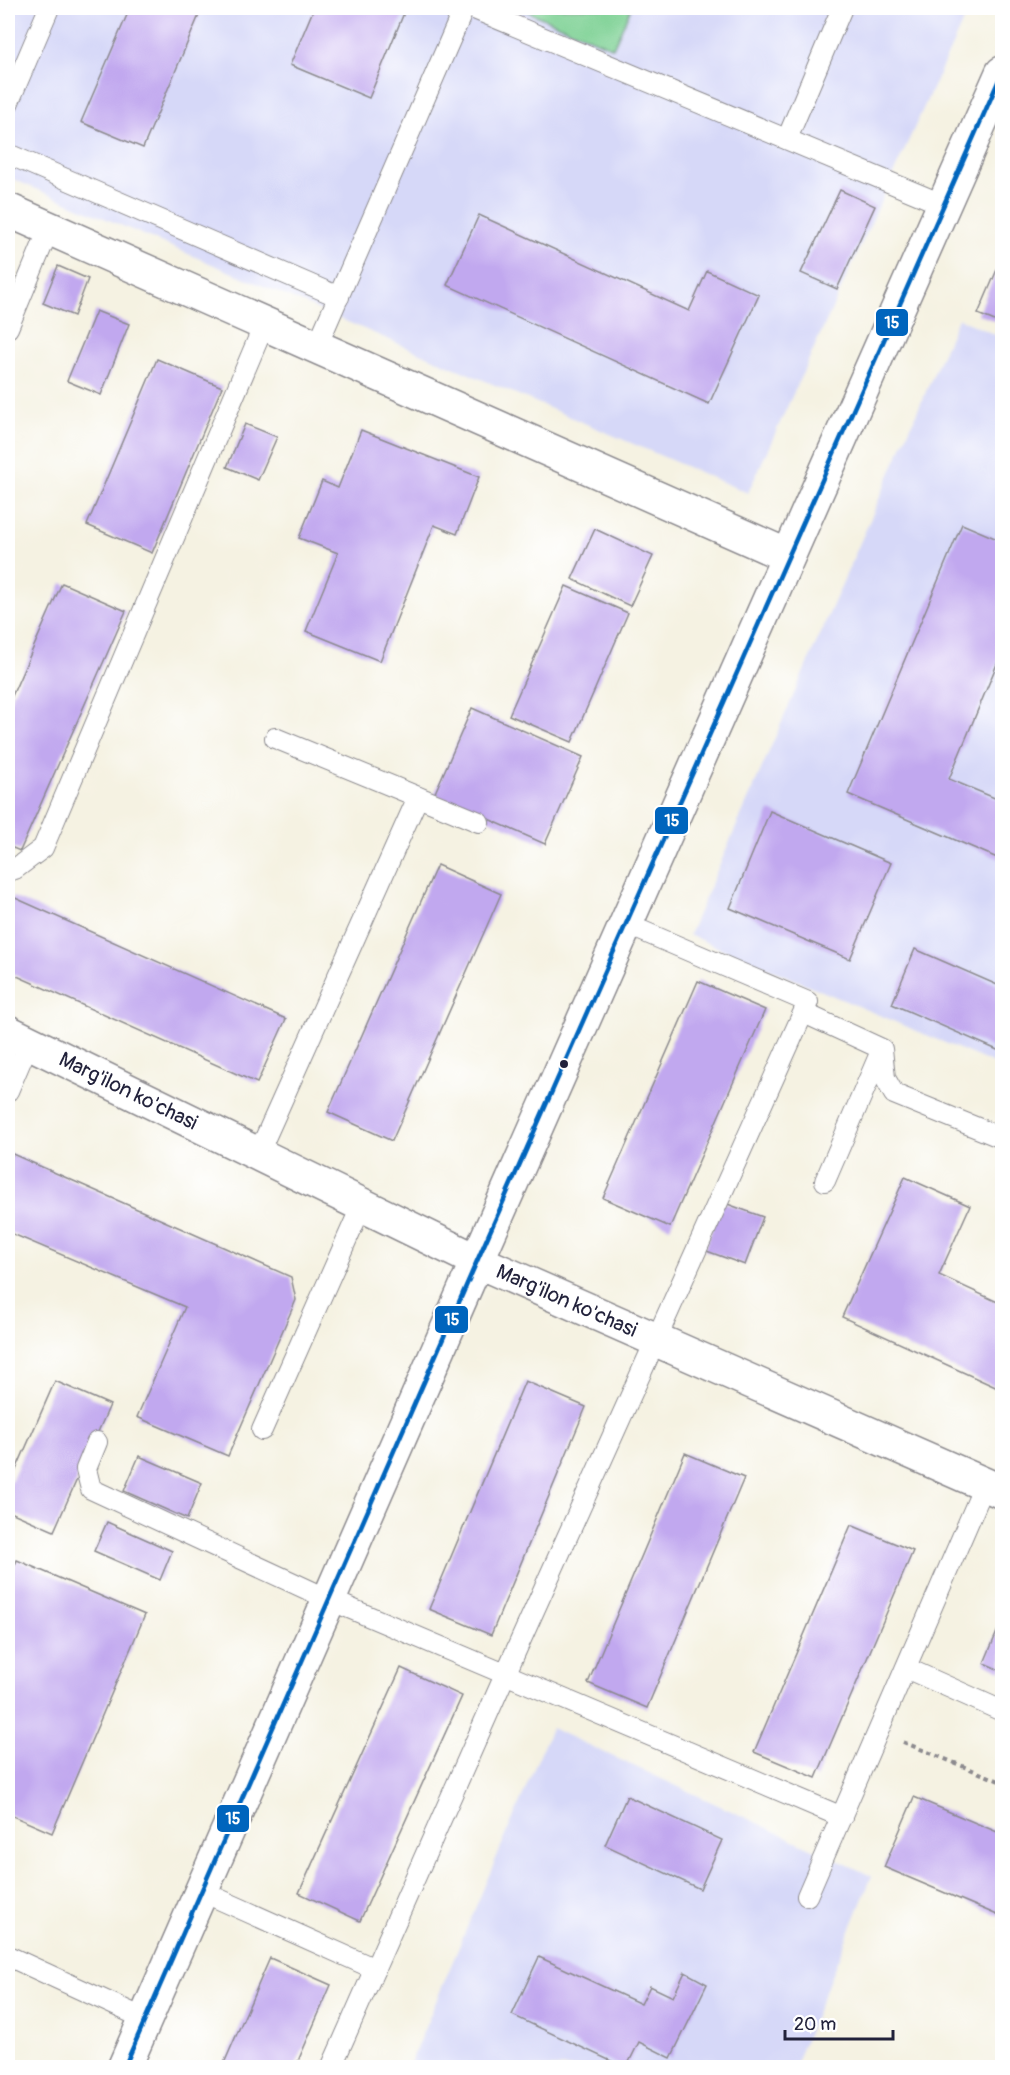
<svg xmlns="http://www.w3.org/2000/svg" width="1010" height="2075" viewBox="0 0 1010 2075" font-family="Pangolin,sans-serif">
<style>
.built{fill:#d6d8f8}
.green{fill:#7bd093;stroke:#4e7967;stroke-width:1.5}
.building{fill:#c1a8ef}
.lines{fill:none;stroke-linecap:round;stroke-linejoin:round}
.lane-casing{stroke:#8c8a8e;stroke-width:22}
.street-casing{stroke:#8c8a8e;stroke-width:36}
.secondary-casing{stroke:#8c8a8e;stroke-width:36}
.path{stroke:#8c8a8e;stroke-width:4;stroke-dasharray:4.5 4.5;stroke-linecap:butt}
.lane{stroke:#fff;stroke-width:20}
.street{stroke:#fff;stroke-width:33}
.secondary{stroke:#fff;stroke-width:33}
.bus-1-casing{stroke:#fff;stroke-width:9}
.bus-1{stroke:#0065bd;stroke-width:4.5}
.bus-dot{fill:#22223b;stroke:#fff;stroke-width:2}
.labels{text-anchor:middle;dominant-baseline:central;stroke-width:4.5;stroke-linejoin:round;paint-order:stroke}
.street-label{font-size:21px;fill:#22223b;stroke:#fff}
.line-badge{stroke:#fff;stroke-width:2}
.badge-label{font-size:16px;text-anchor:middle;font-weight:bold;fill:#fff}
</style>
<rect width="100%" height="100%" fill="#fff"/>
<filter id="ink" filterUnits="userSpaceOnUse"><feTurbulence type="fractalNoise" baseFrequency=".0167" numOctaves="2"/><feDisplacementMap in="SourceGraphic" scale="12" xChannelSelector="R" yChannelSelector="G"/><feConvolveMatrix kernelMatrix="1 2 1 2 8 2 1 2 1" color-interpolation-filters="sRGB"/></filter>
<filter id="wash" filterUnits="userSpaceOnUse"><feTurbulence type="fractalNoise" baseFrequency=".008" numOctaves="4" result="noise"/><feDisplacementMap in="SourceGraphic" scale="24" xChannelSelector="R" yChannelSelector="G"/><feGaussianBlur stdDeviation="1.35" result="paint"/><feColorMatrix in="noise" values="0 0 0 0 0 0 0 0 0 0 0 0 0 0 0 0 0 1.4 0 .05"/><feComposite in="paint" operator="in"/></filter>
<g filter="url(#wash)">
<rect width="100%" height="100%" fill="#f5f2e2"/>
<g class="built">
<path d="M8 8H969L748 493 8 177Z"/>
<path d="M958 318 1002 338V1067L689 935Z"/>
<path d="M551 1728 872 1876 794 2067 408 2068Z"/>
</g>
<path class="green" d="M519 8H631L613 48Z"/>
<g id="blocks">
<g class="building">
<path d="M130 8H202L143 148 81 122Z"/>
<path d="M314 8H406L369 98 290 65Z"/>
<path d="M840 190 875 206 837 289 801 273Z"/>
<path d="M479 215 689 311 707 271 759 295 709 404 447 285Z"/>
<path d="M1002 258V324L978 314Z"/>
<path d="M58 266 88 279 74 316 43 303Z"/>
<path d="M96 311 129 324 101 395 67 381Z"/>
<path d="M157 359 222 387 152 553 87 525Z"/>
<path d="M245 424 277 437 258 480 227 467Z"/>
<path d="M361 430 479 477 457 534 434 525 380 661 306 631 338 553 299 538 322 481 338 488Z"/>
<path d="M962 524 1002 541V652L949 779 1002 801V860L848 794Z"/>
<path d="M595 529 653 556 630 606 572 579Z"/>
<path d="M62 583 126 611 20 851 8 846V705Z"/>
<path d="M566 586 628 613 572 742 509 715Z"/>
<path d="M472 708 583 757 545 844 434 795Z"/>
<path d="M770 811 891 863 850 959 730 908Z"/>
<path d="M437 865 501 894 392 1141 328 1112Z"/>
<path d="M13 897 286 1019 257 1083 8 972V909Z"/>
<path d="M915 949 1002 987V1052L892 1004Z"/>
<path d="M698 981 765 1010 670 1227 603 1198Z"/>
<path d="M8 1152 291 1277 296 1300 228 1456 137 1417 185 1307 8 1232Z"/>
<path d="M905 1177 970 1206 939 1275 1002 1304V1390L842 1317Z"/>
<path d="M722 1202 763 1217 745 1265 704 1250Z"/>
<path d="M55 1381 110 1405 54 1531 8 1511V1488Z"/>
<path d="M525 1381 586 1407 491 1635 429 1609Z"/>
<path d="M685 1453 744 1478 647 1708 588 1683Z"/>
<path d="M139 1456 202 1483 187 1519 124 1491Z"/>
<path d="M107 1522 172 1551 160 1580 94 1551Z"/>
<path d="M851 1525 913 1551 816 1778 754 1752Z"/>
<path d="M17 1560 145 1615 52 1833 8 1814V1582Z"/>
<path d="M1002 1620V1671L984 1663Z"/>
<path d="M401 1668 462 1696 360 1921 299 1893Z"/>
<path d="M627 1796 722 1840 700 1889 605 1845Z"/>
<path d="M914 1797 1002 1834V1917L884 1867Z"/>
<path d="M539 1957 641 2004 650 1986 673 1997 685 1972 707 1984 671 2058 639 2042 626 2068 512 2015Z"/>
<path d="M270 1958 331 1985 295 2068H222Z"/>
</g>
</g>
</g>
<g filter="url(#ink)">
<use href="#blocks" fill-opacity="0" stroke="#8c8a8e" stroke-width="1.5"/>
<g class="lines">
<g class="lane-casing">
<g id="lane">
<path d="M472 8 944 205"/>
<path d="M8 104 49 8"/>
<path d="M787 139 842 8"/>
<path d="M8 154 339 297"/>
<path d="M8 328 49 229"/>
<path d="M317 346 464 8"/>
<path d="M275 738 479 822"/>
<path d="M8 871 15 869 43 848 264 325"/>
<path d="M804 1013 882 1049 885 1078 894 1094 1002 1138"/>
<path d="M8 1091 29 1042"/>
<path d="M258 1154 418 797"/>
<path d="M825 1181 881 1051"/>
<path d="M262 1430 362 1205"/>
<path d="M97 1442 86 1469 91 1489 328 1599 842 1817"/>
<path d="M906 1668 1002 1711"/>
<path d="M201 1891 375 1969"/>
<path d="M807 1896 985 1484"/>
<path d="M8 1956 145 2019"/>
<path d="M331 2068 505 1675 808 1002 626 924"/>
</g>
</g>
<g class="street-casing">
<path id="street" d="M8 210 788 556"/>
</g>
<g class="secondary-casing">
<g id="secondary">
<path id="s1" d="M8 1032 477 1261 1002 1492"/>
<path d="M124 2068 477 1261 1002 73"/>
</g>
</g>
<path class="path" d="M903 1742 1002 1782"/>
<use href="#lane" class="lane"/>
<use href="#street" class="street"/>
<use href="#secondary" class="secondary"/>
<g class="bus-1-casing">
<path id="bus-1" d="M124 2068 477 1261 1002 73"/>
</g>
<use href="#bus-1" class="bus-1"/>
</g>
</g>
<circle class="bus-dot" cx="564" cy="1064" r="5"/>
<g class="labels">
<g class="street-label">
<text stroke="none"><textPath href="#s1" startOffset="134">Marg'ilon ko'chasi</textPath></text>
<text stroke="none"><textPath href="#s1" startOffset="620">Marg'ilon ko'chasi</textPath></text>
</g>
</g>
<g class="line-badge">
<rect x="875" y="308" width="34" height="29" rx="6" fill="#0065bd"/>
<rect x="654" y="806" width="35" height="29" rx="6" fill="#0065bd"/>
<rect x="434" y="1305" width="35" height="29" rx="6" fill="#0065bd"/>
<rect x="216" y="1804" width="34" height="29" rx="6" fill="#0065bd"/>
</g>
<g class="badge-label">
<text x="892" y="328">15</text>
<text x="672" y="826">15</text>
<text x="452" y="1325">15</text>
<text x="233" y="1824">15</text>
</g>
<rect width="1010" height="2075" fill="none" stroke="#fff" stroke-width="30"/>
<path d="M785 2030v9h108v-9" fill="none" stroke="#22223b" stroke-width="3"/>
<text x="794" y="2030" font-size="18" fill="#22223b" stroke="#ffffff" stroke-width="4.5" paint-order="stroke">20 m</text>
</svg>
